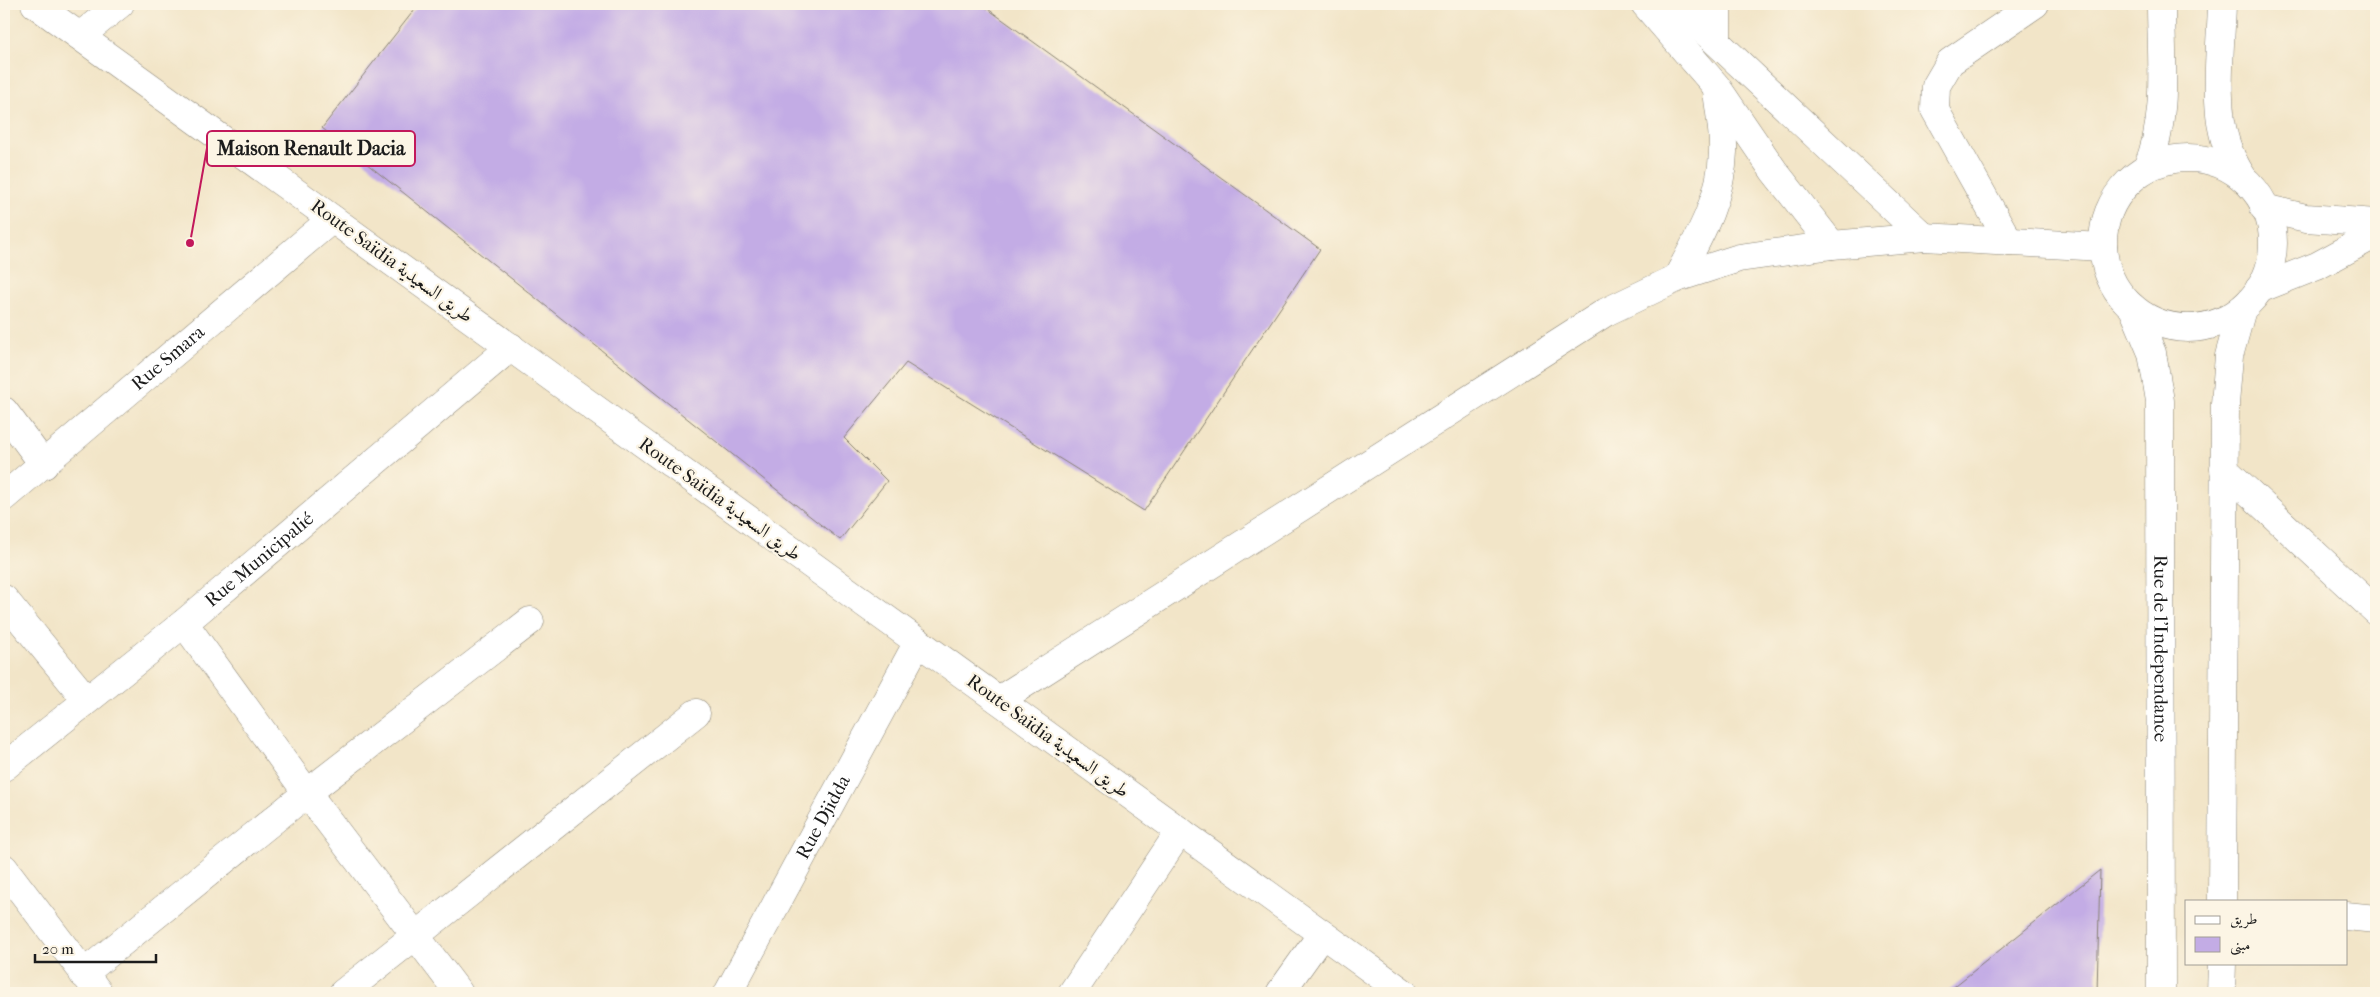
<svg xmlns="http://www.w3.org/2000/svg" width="2380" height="997" viewBox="0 0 2380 997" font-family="'IM FELL French Canon',Amiri,serif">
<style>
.building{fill:#c3ace5}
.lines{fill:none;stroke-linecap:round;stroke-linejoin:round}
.minor-casing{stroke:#878072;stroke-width:29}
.tertiary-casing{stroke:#878072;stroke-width:29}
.secondary-casing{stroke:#878072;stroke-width:29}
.trunk-casing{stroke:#878072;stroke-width:29}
.minor{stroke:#fff;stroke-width:28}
.tertiary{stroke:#fff;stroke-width:28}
.secondary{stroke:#fff;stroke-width:28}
.trunk{stroke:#fff;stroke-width:28}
.labels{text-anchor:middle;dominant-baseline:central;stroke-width:4.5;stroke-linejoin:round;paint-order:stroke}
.street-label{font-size:19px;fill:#1c1c1c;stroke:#fcf5e5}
.leader{fill:none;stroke:#c2185b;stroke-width:2}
.callout-dot{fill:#c2185b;stroke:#fcf5e5;stroke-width:2}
.callout{fill:#fcf5e5;stroke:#c2185b;stroke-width:2}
.callout-label{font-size:20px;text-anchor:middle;font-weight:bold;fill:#1c1c1c}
</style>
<rect width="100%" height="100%" fill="#fcf5e5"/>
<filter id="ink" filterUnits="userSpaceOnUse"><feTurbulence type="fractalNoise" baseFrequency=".02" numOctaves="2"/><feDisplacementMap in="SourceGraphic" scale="10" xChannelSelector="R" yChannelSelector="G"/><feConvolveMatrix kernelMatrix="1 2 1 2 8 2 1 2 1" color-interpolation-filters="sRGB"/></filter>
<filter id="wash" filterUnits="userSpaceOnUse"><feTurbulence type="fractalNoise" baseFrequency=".0096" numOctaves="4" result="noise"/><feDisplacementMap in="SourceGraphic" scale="20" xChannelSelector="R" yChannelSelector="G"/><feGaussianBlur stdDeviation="1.12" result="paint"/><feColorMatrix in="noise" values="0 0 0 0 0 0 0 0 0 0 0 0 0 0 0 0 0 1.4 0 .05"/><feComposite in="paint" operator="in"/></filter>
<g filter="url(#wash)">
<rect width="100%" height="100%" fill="#f2e5c8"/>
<g id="blocks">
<g class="building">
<path d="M419 4H981L1320 249 1144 511 906 363 844 438 887 481 840 540 322 128Z"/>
<path d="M2100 870 2097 993H1946Z"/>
</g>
</g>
</g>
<g filter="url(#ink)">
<use href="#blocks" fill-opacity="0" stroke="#878072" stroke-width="1"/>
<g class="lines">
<g class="minor-casing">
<g id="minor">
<path d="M1645 4 1716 86 1774 171 1832 245"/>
<path d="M1676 4 1924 237"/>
<path d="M1717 4V42"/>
<path d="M80 36 120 4"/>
<path d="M2264 208 2306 218 2376 223"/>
<path d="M2009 242 1935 110 1936 86 1950 62 2035 4"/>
<path d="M1677 278C1698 239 1722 198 1723 152 1724 132 1719 110 1717 90"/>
<path d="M2259 289 2317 266 2376 234"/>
<path d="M4 411 44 465"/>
<path d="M2224 469 2376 611"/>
<path id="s1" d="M4 497 332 219"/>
<path d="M4 599 86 699"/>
<path d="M184 623 307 793 459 993"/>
<path d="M999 700 1606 312 1677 278 1739 258 1832 245 1924 237 2103 247"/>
<path id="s2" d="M4 767 184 623 511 347"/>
<path d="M4 868 99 993"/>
<path d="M2346 916 2376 919"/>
<path d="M83 974 307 793 530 621"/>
<path d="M343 993 696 713"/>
<path d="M1072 993 1180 831"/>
<path d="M1280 993 1322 934"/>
</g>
</g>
<g class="tertiary-casing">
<g id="tertiary">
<path id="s3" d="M728 993 918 642"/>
</g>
</g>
<g class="secondary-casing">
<g id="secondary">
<path d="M2222 4C2221 44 2213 105 2226 143 2230 156 2236 167 2243 178"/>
<circle cx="2188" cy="243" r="85"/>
<path d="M2147 168C2169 118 2161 57 2161 4"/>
<path id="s4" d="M2133 308 2152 353 2160 401 2161 993"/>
<path d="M2222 901 2225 404 2229 356 2242 309"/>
<path d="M2221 993 2222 963"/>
</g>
</g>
<g class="trunk-casing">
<path id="trunk" d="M35 4 1404 993"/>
</g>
<use href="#minor" class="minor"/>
<use href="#tertiary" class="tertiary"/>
<use href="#secondary" class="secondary"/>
<use href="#trunk" class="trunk"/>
</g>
</g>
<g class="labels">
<g class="street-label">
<text transform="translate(392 261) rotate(36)">Route Saïdia طريق السعيدية</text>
<text stroke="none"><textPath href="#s1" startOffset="215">Rue Smara</textPath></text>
<text transform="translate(720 499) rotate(36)">Route Saïdia طريق السعيدية</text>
<text stroke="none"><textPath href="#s2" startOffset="329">Rue Municipalié</textPath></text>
<text stroke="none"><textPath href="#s4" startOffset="345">Rue de l'Independance</textPath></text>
<text transform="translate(1048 736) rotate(36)">Route Saïdia طريق السعيدية</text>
<text stroke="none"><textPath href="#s3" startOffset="200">Rue Djidda</textPath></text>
</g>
</g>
<path class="leader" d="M190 243L207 148"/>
<circle class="callout-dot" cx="190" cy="243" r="5"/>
<rect class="callout" x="207" y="131" width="208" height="35" rx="5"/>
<g class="callout-label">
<text x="311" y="155">Maison Renault Dacia</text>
</g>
<rect width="2380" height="997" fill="none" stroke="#fcf5e5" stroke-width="20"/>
<rect x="2185" y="900" width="162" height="65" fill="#fcf5e5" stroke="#a29e95"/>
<rect x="2195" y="916" width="25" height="8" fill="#ffffff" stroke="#a29e95"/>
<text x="2230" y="924" font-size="15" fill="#1c1c1c">طريق</text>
<rect x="2195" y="937" width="25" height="15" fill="#c3ace5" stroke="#a29e95"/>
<text x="2230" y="950" font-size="15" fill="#1c1c1c">مبنى</text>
<path d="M35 954v8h121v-8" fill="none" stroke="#1c1c1c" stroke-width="2.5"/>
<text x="42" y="954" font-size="15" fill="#1c1c1c" stroke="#fcf5e5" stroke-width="4" paint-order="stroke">20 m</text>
</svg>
